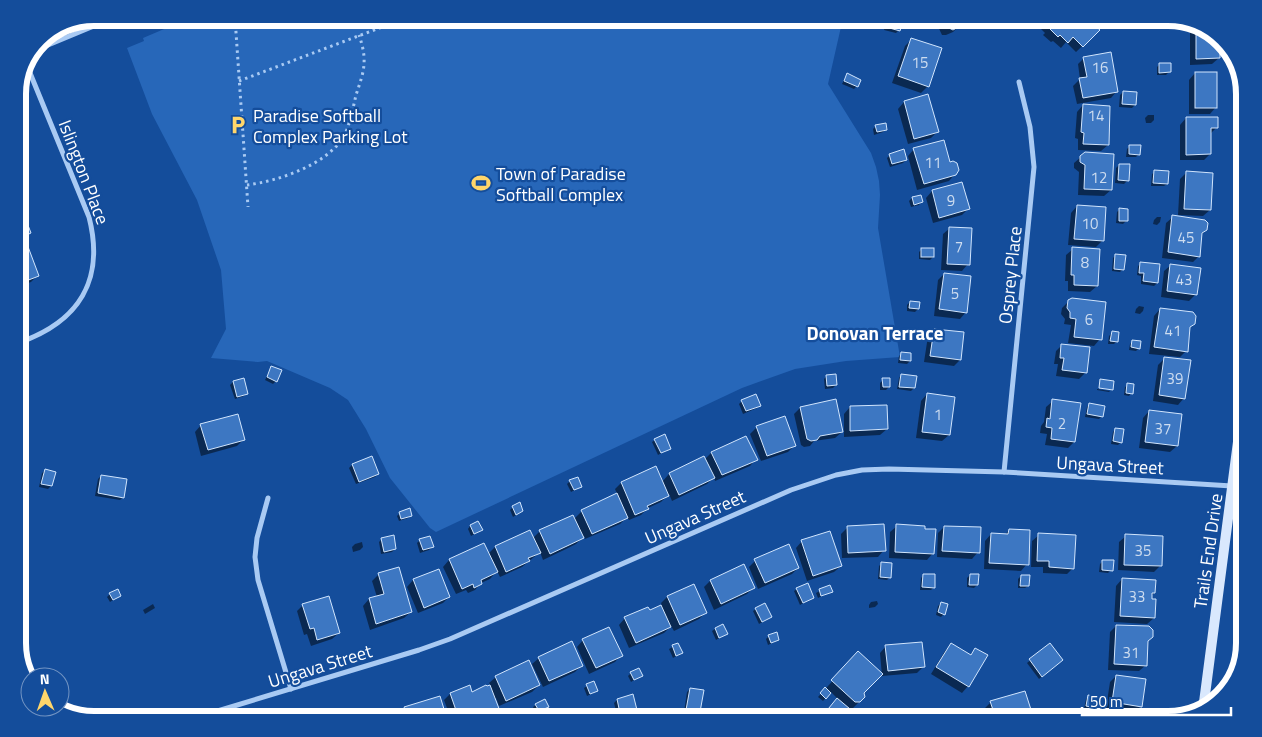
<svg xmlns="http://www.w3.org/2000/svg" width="1262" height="737" viewBox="0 0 1262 737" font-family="'Titillium Web',sans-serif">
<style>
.green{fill:#2767b9}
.shadow{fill:#0007}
.building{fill:#3d77c2;stroke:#d1e5fd}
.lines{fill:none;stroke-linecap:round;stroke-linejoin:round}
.path{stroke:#a9caf3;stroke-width:3;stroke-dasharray:2.5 4;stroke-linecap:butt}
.street{stroke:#a9caf3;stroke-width:5}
.secondary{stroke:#d9e8fd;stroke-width:10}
.labels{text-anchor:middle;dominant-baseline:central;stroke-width:4.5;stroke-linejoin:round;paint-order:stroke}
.number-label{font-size:15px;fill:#ceddf0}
.poi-label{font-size:18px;fill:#fff;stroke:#144d9b;text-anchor:start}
.street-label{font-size:18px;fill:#fff;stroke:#144d9b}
.neighbourhood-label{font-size:19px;font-weight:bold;fill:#fff;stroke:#144d9b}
.rim{fill:none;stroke:#fff;stroke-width:6}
</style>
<rect width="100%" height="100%" fill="#144d9b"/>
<path class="green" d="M190 18H843L828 84 871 153 876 167 879 181 880 195 878 228 900 357 846 361 795 369 742 388 436 532 430 528 390 478 366 429 348 400 330 388 267 361 258 362 211 358 226 329 221 270 197 200 152 114 127 48 144 41 143 38Z"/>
<g class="shadow">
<path d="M342 18H367L346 27Z"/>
<path d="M887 18H903L899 30 896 33 884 30Z"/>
<path d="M934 18H978L960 27V25L953 32 946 35H942Z"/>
<path d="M1002 18H1031L1024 25 1007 23 1008 18Z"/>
<path d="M1044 18H1084L1098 31 1076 52 1066 42 1061 48 1053 41 1051 42 1043 35 1045 33 1037 25Z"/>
<path d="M1157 18H1170V21L1167 24H1157Z"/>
<path d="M1195 25 1206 28 1218 40 1219 58 1212 64 1190 65V30Z"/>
<path d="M912 39 928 86 921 93 892 83 905 46Z"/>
<path d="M1084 58 1117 91 1111 98 1077 104 1073 86 1080 79 1078 64Z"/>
<path d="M1160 64 1169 72 1166 75H1157V67Z"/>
<path d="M1195 73 1216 107 1210 114H1189V80Z"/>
<path d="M847 75 857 86 854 89 842 84Z"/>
<path d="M1123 92 1135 105 1132 108 1119 107 1120 95Z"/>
<path d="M928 96 937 132 931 138 908 144 898 109 904 102Z"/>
<path d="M1083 105 1108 145 1101 151 1078 150V139L1075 138 1077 112Z"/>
<path d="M1148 115H1154V120L1151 123H1146L1145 118Z"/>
<path d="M1186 118 1217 127 1210 134V154L1204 160H1180V125Z"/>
<path d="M876 126 886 129 883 132 874 135 873 129Z"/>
<path d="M1130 146 1139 154 1136 157H1126L1127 149Z"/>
<path d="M914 149 949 164 955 174 949 181 917 190 908 156Z"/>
<path d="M890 155 906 160 903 163 890 167 887 158Z"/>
<path d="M1081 157 1111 190 1104 196 1078 195 1079 172 1074 168V163Z"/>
<path d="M1119 165 1129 166 1127 181 1124 184 1115 183 1116 168Z"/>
<path d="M1155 172 1167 184 1164 186H1151L1152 174Z"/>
<path d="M1186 173 1210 210 1203 216 1178 215 1180 179Z"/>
<path d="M961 183 968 209 962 215 933 223 926 198 932 191Z"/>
<path d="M920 197 921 202 919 205 911 207 909 201 912 198Z"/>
<path d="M18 204 24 217 21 220 30 233 23 239 18 242Z"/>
<path d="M1077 206 1102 241 1096 247 1068 245 1071 213Z"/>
<path d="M1120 209 1126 221 1123 224 1116 223 1117 212Z"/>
<path d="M1157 217H1161L1160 222 1157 225 1153 224 1154 220Z"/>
<path d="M1173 217 1206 230 1201 235 1199 256 1193 262 1162 258 1166 223Z"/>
<path d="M950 228 968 264 962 271 941 270 943 234Z"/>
<path d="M26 246 37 276 31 282 18 287V249Z"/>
<path d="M922 249 933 257 930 260 919 259V252Z"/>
<path d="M1073 249 1097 286 1090 292 1068 291V281H1065L1066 255Z"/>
<path d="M1116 255 1123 269 1120 272 1112 271 1113 258Z"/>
<path d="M1141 263 1157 283 1154 286 1141 284V276L1137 275 1138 266Z"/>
<path d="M1171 265 1196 294 1189 301 1161 297 1164 271Z"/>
<path d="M944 274 966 312 960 319 934 316 938 280Z"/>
<path d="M1069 301 1100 339 1094 346 1068 343 1071 325 1064 324 1065 319 1061 314 1062 308Z"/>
<path d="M910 302 918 309 915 312 907 311V305Z"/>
<path d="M1139 306 1144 307 1143 311 1140 314 1135 313 1136 309Z"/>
<path d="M1160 309 1194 324 1188 329 1186 351 1180 357 1149 354 1154 316Z"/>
<path d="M934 330 960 360 954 366 924 362 928 336Z"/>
<path d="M1112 333 1116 342 1114 344H1108L1109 336Z"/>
<path d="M1133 341 1139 348 1136 351 1129 350 1130 344Z"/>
<path d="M1062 345 1085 373 1079 379 1056 376 1058 364H1054L1056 351Z"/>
<path d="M902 353 910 361 907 364 898 363 899 356Z"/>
<path d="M1165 358 1184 398 1178 405 1153 401 1158 365Z"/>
<path d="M272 367 276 381 273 384 265 380Z"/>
<path d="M901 375 914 388 911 391 897 389 899 378Z"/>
<path d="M827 376 836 385 833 388 825 389 824 379Z"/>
<path d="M883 380 889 387 886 390H880V383Z"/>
<path d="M233 382 247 393 244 396 235 399 230 385Z"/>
<path d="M1128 385 1131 393 1129 396 1124 395 1125 387Z"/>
<path d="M1097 389 1110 391 1109 392 1097 390Z"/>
<path d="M927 394 949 435 942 441 916 438 921 401Z"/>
<path d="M742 401 759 405 757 408 743 414 739 404Z"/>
<path d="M1053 401 1074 442 1068 448 1045 445 1047 434 1040 433 1041 426 1044 422 1046 407Z"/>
<path d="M1090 404 1102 416 1099 419 1085 417 1087 407Z"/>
<path d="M850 407 887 429 880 435 844 437V414Z"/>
<path d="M800 408 842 432 835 438 814 441 810 446 804 447 801 445 794 414Z"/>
<path d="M1149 411 1181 415 1177 446 1170 452 1139 448 1143 418Z"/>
<path d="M201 425 244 439 237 446 201 456 195 432Z"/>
<path d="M757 427 795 445 788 452 761 461 750 434Z"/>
<path d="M1116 429 1121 442 1118 445 1111 444 1113 432Z"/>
<path d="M655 440 670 448 658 455 652 442Z"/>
<path d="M711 453 756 459 750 466 715 481 714 477 707 484 672 501 669 494 661 502 648 508 641 515 629 520 627 517 620 524 585 539 584 536 576 544 564 550 543 560 540 552 522 567 500 577 497 571 490 579 481 583 475 590 468 593 466 590 456 594 443 567 449 560 484 544 488 554 495 547 530 531 533 538 540 531 574 519 582 511 617 494 615 489 621 483 662 482 669 474 704 458V460Z"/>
<path d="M371 458 378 474 375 477 356 484 349 468 352 465Z"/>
<path d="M45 471 54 473 51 486 48 489 39 487 42 473Z"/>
<path d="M101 476 123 497 120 500 95 496 98 479Z"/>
<path d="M570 481 580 487 571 492 567 484Z"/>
<path d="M513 507 522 511 513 517 510 510Z"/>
<path d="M400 513 411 515 408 518 399 521 397 516Z"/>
<path d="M470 526 481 530 471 536 468 529Z"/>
<path d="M897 526 923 530 933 553 927 560 889 558 890 532Z"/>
<path d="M944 527 978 552 972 559 937 557 938 533Z"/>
<path d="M847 528 884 550 878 557 842 558 841 534Z"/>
<path d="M1009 530 1027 564 1021 571 984 569 985 541 991 534 1005 535Z"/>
<path d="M1039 535 1073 568 1067 574 1043 573V567H1031L1032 541Z"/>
<path d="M1126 536 1160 566 1154 572 1118 570 1119 542Z"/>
<path d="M382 539 395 549 392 552 381 554 379 542Z"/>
<path d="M420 540 432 547 429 550 420 553 417 543Z"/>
<path d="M802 541 841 566 834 572 807 581 796 548Z"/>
<path d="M362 542 363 547 360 550 353 552 352 547 355 544Z"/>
<path d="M755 561 798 568 792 574 758 589 749 567Z"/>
<path d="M1103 561 1111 570 1108 573 1099 572 1100 564Z"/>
<path d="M882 563 890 577 887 580 878 579 879 566Z"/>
<path d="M743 566 753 588 747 594 714 610 704 587 710 581Z"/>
<path d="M438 570 449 597 443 603 418 613 407 587 413 580Z"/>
<path d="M379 574 411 612 404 618 370 630 363 606 369 599 377 597 372 581Z"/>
<path d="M924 575 934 587 931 590H920L921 578Z"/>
<path d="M970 575 977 585 974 588 967 587V578Z"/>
<path d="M1021 576 1028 586 1025 588H1018V579Z"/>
<path d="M1122 579 1154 593 1151 596 1154 618 1147 624 1114 622 1116 586Z"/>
<path d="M693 585 706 612 699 619 674 631 671 626 664 633 629 648 619 625 625 618 662 606 661 603 667 597Z"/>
<path d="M829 586 831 591 818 598 816 593Z"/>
<path d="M797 589 813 597 800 605 794 591Z"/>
<path d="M110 594 120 595 110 602 107 597Z"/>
<path d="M877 601 878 604 875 607 869 608V605L871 602Z"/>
<path d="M941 603 944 614 941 617 936 615 938 606Z"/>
<path d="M153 604 155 608 145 614 143 610Z"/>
<path d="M303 605 339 633 332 639 311 646 307 634 304 635 297 611Z"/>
<path d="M756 609 771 617 759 624 753 611Z"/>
<path d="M1116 626 1147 640 1146 665 1139 671 1108 670 1110 632Z"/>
<path d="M715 629 726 634 716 640 712 631Z"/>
<path d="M769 636 778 640 768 645 766 639Z"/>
<path d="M583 640 621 655 615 662 589 674 577 647Z"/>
<path d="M678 644 681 653 673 658 669 649Z"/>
<path d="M951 645 969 656 976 649 968 686 962 693 931 674 945 651Z"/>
<path d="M1050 645 1059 663 1039 679 1027 663Z"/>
<path d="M886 646 923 667 917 673 882 676 880 653Z"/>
<path d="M858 653 864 697 853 708H847L855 714 850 719H820L838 699 831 692 823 701 818 697Z"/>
<path d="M539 658 582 665 575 672 543 687 532 664Z"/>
<path d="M631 673 641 675 631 682 628 676Z"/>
<path d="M1116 676 1141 706 1135 712 1106 708 1110 682Z"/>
<path d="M496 677 539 685 532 692 499 706 496 698 494 699 502 719H451L444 700 450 694H471L491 686 489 683Z"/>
<path d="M587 686 597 691 587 696 584 688Z"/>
<path d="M690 689 699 711 696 714 684 712 687 692Z"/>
<path d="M1024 692 1032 719H985L987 718 984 709 991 702Z"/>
<path d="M1089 696 1093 707 1091 710 1084 709 1086 699Z"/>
<path d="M439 697 446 719H400L398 714 405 708Z"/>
<path d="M617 700 636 714 634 717 618 719 614 703Z"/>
<path d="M536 705 547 706 536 713 533 707Z"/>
</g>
<g class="building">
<path d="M888 18H904L900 31 886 27Z"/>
<path d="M943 18H974L967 21 966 19 962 21 960 26 953 30 949 28Z"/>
<path d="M1042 18H1086L1100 30 1083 47 1073 37 1068 43 1060 35 1058 37 1049 28 1051 26Z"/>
<path d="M1196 25 1206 28 1220 41V58L1196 59Z"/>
<path d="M911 38 942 48 929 87 898 76Z"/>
<path d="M1111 52 1118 92 1083 98 1079 78 1087 77 1083 57Z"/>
<path d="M1159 63H1171V72L1159 73Z"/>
<rect x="1195" y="72" width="22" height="36"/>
<path d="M847 73 861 80 858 87 844 81Z"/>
<path d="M1123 91 1137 92 1136 105 1122 104Z"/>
<path d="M928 94 939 132 914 139 904 101Z"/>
<path d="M1083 104 1110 106 1109 145 1083 144 1084 133 1081 132Z"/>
<path d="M1186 117H1218V128H1211V154L1186 155Z"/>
<path d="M886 123 887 130 877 132 875 125Z"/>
<path d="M944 140 950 162 953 161 957 163 959 170 956 175 924 184 913 148Z"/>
<path d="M1129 145H1141L1140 155 1129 154Z"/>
<path d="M904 149 907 160 892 164 889 154Z"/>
<path d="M1085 152 1114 154 1112 190 1084 189 1085 165 1080 162V156Z"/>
<path d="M1119 164H1130L1129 181 1118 180Z"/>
<path d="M1154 170 1169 171 1168 184 1153 183Z"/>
<path d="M1186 171 1213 173 1211 210 1184 209Z"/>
<path d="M962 182 970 209 939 218 932 190Z"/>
<path d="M921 195 923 202 914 205 912 197Z"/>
<path d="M19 202 25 217 21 219 23 221 26 220 31 233 18 239V203Z"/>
<path d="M1077 205 1106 207 1104 241 1074 239Z"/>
<path d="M1119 208 1128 209V221H1119Z"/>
<path d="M1172 215 1205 220 1208 223 1207 230 1202 233 1200 257 1168 252Z"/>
<path d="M949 227 972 228 970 265 947 264Z"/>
<path d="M27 244 39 276 18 284V248Z"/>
<path d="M1072 247 1100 249 1098 286 1074 285V275H1071Z"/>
<rect x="921" y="248" width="13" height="9"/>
<path d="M1115 254 1126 255 1124 270 1114 269Z"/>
<path d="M1140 262 1160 264 1158 283 1143 281 1144 273H1139Z"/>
<path d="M1170 264 1201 268 1197 295 1167 291Z"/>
<path d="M944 273 971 276 967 313 939 309Z"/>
<path d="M1072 298 1106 302 1102 340 1074 337 1076 319 1070 318V312L1067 308 1068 300Z"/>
<path d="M910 301 920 302 919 309 909 308Z"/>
<path d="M1160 308 1193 312 1196 316 1195 324 1190 327 1188 352 1154 347Z"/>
<path d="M934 329 964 332 961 360 930 356Z"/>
<path d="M1112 331 1119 332 1118 342 1110 341Z"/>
<path d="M1132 340 1141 341 1140 349 1131 347Z"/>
<path d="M1061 344 1090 347 1087 373 1062 370 1064 358H1060Z"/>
<path d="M901 352 911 353V361L900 360Z"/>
<path d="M1164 357 1191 360 1185 399 1159 395Z"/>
<path d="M271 366 282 370 277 382 267 377Z"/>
<path d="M836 374 837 385 827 386 826 375Z"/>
<path d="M901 374 917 376 915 388 899 387Z"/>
<path d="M244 378 248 394 237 397 233 381Z"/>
<path d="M882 378H890V387H883Z"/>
<path d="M1100 379 1114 381 1113 390 1099 388Z"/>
<path d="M1127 383 1134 384 1133 394 1126 393Z"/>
<path d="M927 393 955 397 950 435 922 432Z"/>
<path d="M756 394 761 406 746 411 741 400Z"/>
<path d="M836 399 843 432 820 436 817 440 811 441 807 439 800 407Z"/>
<path d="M1052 399 1081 403 1075 442 1051 439 1052 428 1046 427 1047 418 1050 419Z"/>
<path d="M1089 403 1105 406 1103 417 1087 414Z"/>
<path d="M887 405 888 429 850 431V406Z"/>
<path d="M1149 410 1182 414 1178 446 1145 442Z"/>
<path d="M238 414 245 440 208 450 200 424Z"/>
<path d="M785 416 796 446 767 456 756 426Z"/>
<path d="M1115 428 1124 429 1122 443 1113 441Z"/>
<path d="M665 434 671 449 661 453 654 439Z"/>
<path d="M746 436 758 460 722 475 711 452Z"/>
<path d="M372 456 379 474 359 482 352 464Z"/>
<path d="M704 456 715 478 679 495 669 473Z"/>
<path d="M656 466 669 496 647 506 649 509 635 515 621 482Z"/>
<path d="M45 469 56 472 52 486 41 484Z"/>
<path d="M101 475 127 479 124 498 98 493Z"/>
<path d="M578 477 582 487 574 490 569 480Z"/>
<path d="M617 493 628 518 592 534 581 510Z"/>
<path d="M520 502 523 511 516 515 512 506Z"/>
<path d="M410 508 412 516 401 519 399 512Z"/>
<path d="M573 515 584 538 550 554 539 530Z"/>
<path d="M478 521 483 530 474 534 470 525Z"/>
<path d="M884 524 886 551 848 553 847 526Z"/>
<path d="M896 524 925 526V529H936L934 554 895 552Z"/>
<path d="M944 526 981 527 980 553 942 551Z"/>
<path d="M1009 529 1030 530 1029 565 989 563 991 533 1008 534Z"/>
<path d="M530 530 541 553 528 558 530 561 506 572 495 546Z"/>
<path d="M830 531 842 566 813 576 801 540Z"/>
<path d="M1038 533 1076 535 1074 569 1049 567V561H1037Z"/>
<path d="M1125 534 1163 536 1162 566 1124 565Z"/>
<path d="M394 535 396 549 384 552 381 538Z"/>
<path d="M430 536 434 547 423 550 419 539Z"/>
<path d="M484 543 498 572 481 580 482 584 474 588 473 584 462 589 449 559Z"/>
<path d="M789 544 799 568 765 583 754 559Z"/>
<path d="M1102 560H1114L1113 571 1102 570Z"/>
<path d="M881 562 892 563 891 578 880 577Z"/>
<path d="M744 564 755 588 721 604 710 580Z"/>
<path d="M399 567 412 612 376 624 369 598 384 594 378 573Z"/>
<path d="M439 569 450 597 424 608 413 579Z"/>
<path d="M923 574H935V588L922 587Z"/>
<path d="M970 574H979L978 585H969Z"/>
<path d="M1021 575H1030L1029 586H1020Z"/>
<path d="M1122 578 1156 580 1155 593H1152V599H1156L1155 618 1120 616Z"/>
<path d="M808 583 814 598 803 603 796 588Z"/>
<path d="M694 584 707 613 680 625 667 596Z"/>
<path d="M830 585 833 592 821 596 819 589Z"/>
<path d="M118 589 121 596 113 600 109 593Z"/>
<path d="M329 596 340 633 317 640 314 628 310 629 302 604Z"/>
<path d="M941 602 948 604 945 615 938 612Z"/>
<path d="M765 603 772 617 762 622 755 608Z"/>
<path d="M661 605 671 627 636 643 624 617 648 607 650 610Z"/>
<path d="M723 624 728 634 719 638 715 628Z"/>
<path d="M1116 625 1149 626 1153 630V637L1148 641 1147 666 1114 664Z"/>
<path d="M609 627 623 656 596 668 582 639Z"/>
<path d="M777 632 779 640 771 643 768 635Z"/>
<path d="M572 641 583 666 549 681 538 657Z"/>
<path d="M922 642 925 667 888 671 885 645Z"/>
<path d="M678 643 683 653 676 656 672 645Z"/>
<path d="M951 643 971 655 975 648 988 655 969 687 936 667Z"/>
<path d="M1050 643 1063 660 1042 677 1029 659Z"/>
<path d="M858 651 883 674 864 693 865 697 860 702H855L831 680Z"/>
<path d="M529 660 540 685 506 701 495 676Z"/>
<path d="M639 668 643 676 634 680 630 672Z"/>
<path d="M1116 675 1146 679 1142 707 1112 702Z"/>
<path d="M594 681 598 691 590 694 586 684Z"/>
<path d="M470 685 472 692 486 685 487 686 490 685 503 719H459L450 693Z"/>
<path d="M825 687 831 693 826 699 820 693Z"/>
<path d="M690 688 704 690 700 712 686 710Z"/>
<path d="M1025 691 1034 719H989L987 715 994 713 990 701Z"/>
<path d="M633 694 638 714 621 718 617 699Z"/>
<path d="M1088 695 1097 696 1095 708 1086 706Z"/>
<path d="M440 696 447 719H408L404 707Z"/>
<path d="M837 698 856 714 852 719H820Z"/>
<path d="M545 699 549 707 539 711 535 704Z"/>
</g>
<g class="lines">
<g class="path">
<path d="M235 18 248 207"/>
<path d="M239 81 406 18"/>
<path d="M247 185C278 181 327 165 344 136 350 124 353 108 356 95 364 71 368 61 359 35"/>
</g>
<g class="street">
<path d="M36 50 113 18"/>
<path d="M18 343C79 322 105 280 89 217L28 68"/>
<path d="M1004 472 1034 167 1030 127 1019 82"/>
<path d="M268 498 257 538 255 557 258 580 291 689"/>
<path d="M191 719 419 650 450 639 791 490 836 475 862 470 889 469 1004 472 1232 486"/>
</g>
<path class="secondary" d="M1203 710 1244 396"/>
</g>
<defs>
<g id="parking-bare" transform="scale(1.5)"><path d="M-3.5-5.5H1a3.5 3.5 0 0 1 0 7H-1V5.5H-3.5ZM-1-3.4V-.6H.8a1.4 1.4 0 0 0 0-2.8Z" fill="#ffd66b" stroke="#144d9b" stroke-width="2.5" paint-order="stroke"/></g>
<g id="stadium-bare" transform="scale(1.5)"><path d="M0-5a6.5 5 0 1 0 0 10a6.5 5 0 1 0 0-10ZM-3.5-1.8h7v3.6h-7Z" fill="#ffd66b" stroke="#144d9b" stroke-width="2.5" paint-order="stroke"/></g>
</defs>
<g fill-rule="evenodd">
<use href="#parking-bare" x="238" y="125"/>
<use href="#stadium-bare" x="481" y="183"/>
</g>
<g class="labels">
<g class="number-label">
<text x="920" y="62">15</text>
<text x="1100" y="67">16</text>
<text x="1096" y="115">14</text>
<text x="933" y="162">11</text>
<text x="1099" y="177">12</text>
<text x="951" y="200">9</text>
<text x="1090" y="223">10</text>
<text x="1186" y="237">45</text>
<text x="959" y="246">7</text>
<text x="1085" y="262">8</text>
<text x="1184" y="279">43</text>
<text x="955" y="293">5</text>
<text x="1089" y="319">6</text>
<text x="1173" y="330">41</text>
<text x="1175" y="378">39</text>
<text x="938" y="414">1</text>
<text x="1062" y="423">2</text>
<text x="1163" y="428">37</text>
<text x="1143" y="550">35</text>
<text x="1137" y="596">33</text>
<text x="1131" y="652">31</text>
</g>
<g class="poi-label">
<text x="253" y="115">Paradise Softball<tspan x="253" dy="21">Complex Parking Lot</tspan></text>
<text x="496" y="173">Town of Paradise<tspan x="496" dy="21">Softball Complex</tspan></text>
</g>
<g class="street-label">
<text transform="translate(84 172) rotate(69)">Islington Place</text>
<text transform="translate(1010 275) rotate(-84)">Osprey Place</text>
<text transform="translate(1110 465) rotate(3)">Ungava Street</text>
<text transform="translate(695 517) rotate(-24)">Ungava Street</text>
<text transform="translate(1208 551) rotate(-82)">Trails End Drive</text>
<text transform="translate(320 666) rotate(-17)">Ungava Street</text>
</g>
<g class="neighbourhood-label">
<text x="875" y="332">Donovan Terrace</text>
</g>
</g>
<path d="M0 0H1262V737H0ZM94 26H1168A68 68 0 0 1 1236 94V643A68 68 0 0 1 1168 711H94A68 68 0 0 1 26 643V94A68 68 0 0 1 94 26Z" fill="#144d9b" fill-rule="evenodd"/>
<path class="rim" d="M94 26H1168A68 68 0 0 1 1236 94V643A68 68 0 0 1 1168 711H94A68 68 0 0 1 26 643V94A68 68 0 0 1 94 26Z"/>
<g transform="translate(45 692) rotate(358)"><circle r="24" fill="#144d9b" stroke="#7294c3"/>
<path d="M0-4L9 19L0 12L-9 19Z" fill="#ffd66b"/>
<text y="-8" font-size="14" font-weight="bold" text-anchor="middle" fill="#ffffff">N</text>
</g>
<path d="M1082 707v8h149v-8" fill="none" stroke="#ffffff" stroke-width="2.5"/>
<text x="1090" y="707" font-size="15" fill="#ffffff" stroke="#144d9b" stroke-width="4" paint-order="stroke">50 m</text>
</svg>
